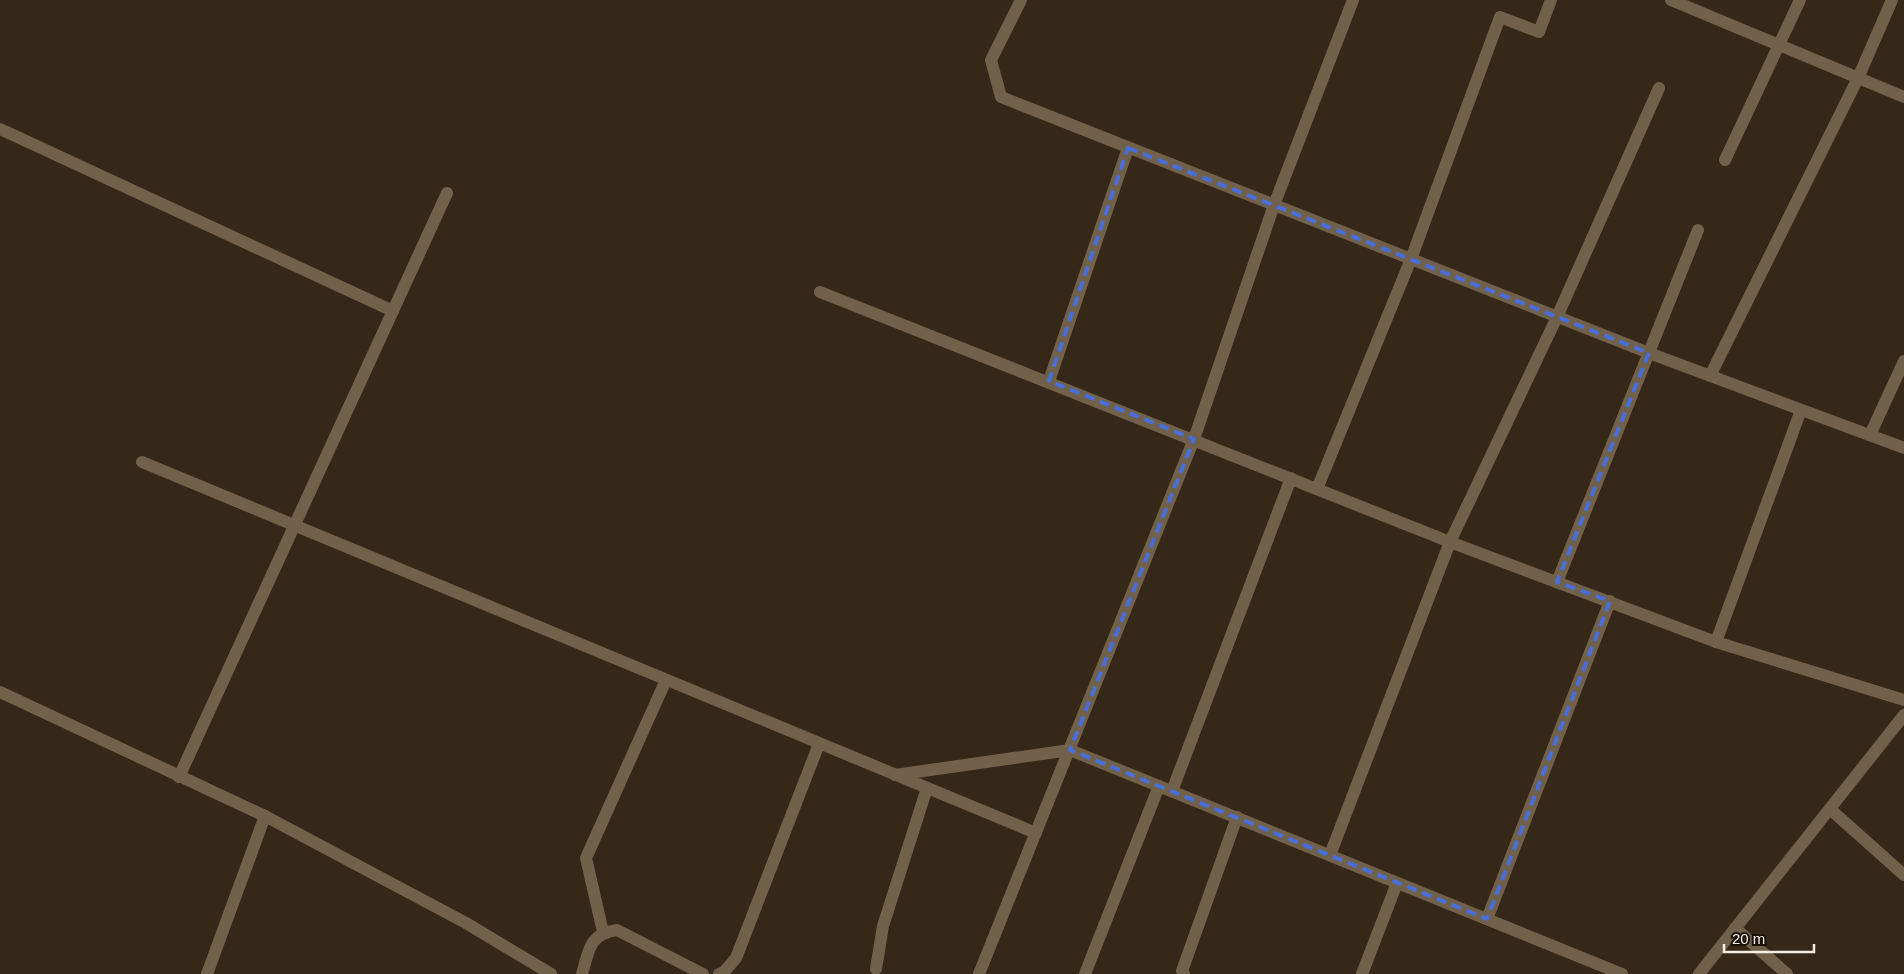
<svg xmlns="http://www.w3.org/2000/svg" width="1904" height="974" viewBox="0 0 1904 974" font-family="Helvetica,sans-serif">
<style>
.lines{fill:none;stroke-linecap:round;stroke-linejoin:round}
.minor{stroke:#72614a;stroke-width:12}
.tertiary{stroke:#72614a;stroke-width:12}
.marked{fill:none;stroke:#486eda;stroke-width:4;stroke-dasharray:10 6;stroke-linejoin:round}
</style>
<rect width="100%" height="100%" fill="#362818"/>
<g class="lines">
<g class="minor">
<path d="M1021 0 991 60 1001 97 1649 353 1904 448"/>
<path d="M1671 0 1904 97"/>
<path d="M0 129 393 311"/>
<path d="M1725 160 1800 0"/>
<path d="M820 292 1450 542 1716 642 1904 700"/>
<path d="M1710 376 1858 78 1892 0"/>
<path d="M1049 381 1128 148"/>
<path d="M1870 435 1904 361"/>
<path d="M142 462 1036 833"/>
<path d="M1317 489 1411 259 1500 17 1539 32 1551 0"/>
<path d="M1557 582 1698 230"/>
<path d="M1716 642 1801 410"/>
<path d="M895 775 1070 750 1622 974"/>
<path d="M179 777 447 193"/>
<path d="M1172 791 1291 478"/>
<path d="M1830 809 1904 875"/>
<path d="M1330 855 1450 542 1557 317 1659 88"/>
<path d="M1487 919 1610 601"/>
<path d="M1735 928 1787 974"/>
<path d="M603 932 586 858 666 680"/>
<path d="M876 969 883 926 927 788"/>
<path d="M207 974 265 816"/>
<path d="M582 974C589 950 589 934 617 930L703 974"/>
<path d="M719 974 724 972 736 958 819 744"/>
<path d="M979 974 1194 439 1274 205 1353 0"/>
<path d="M1085 974 1159 786"/>
<path d="M1184 974 1182 971 1237 817"/>
<path d="M1362 974 1397 883"/>
</g>
<g class="tertiary">
<path d="M0 692 265 816 466 923 551 974"/>
<path d="M1699 974 1904 715"/>
</g>
</g>
<path class="marked" d="M1128 148 1649 353 1557 582 1610 601 1487 919 1070 750 1194 439 1049 381Z"/>
<path d="M1724 944v8h90v-8" fill="none" stroke="#f5ece2" stroke-width="2.5"/>
<text x="1732" y="944" font-size="15" fill="#f5ece2" stroke="#18120b" stroke-width="4" paint-order="stroke">20 m</text>
</svg>
